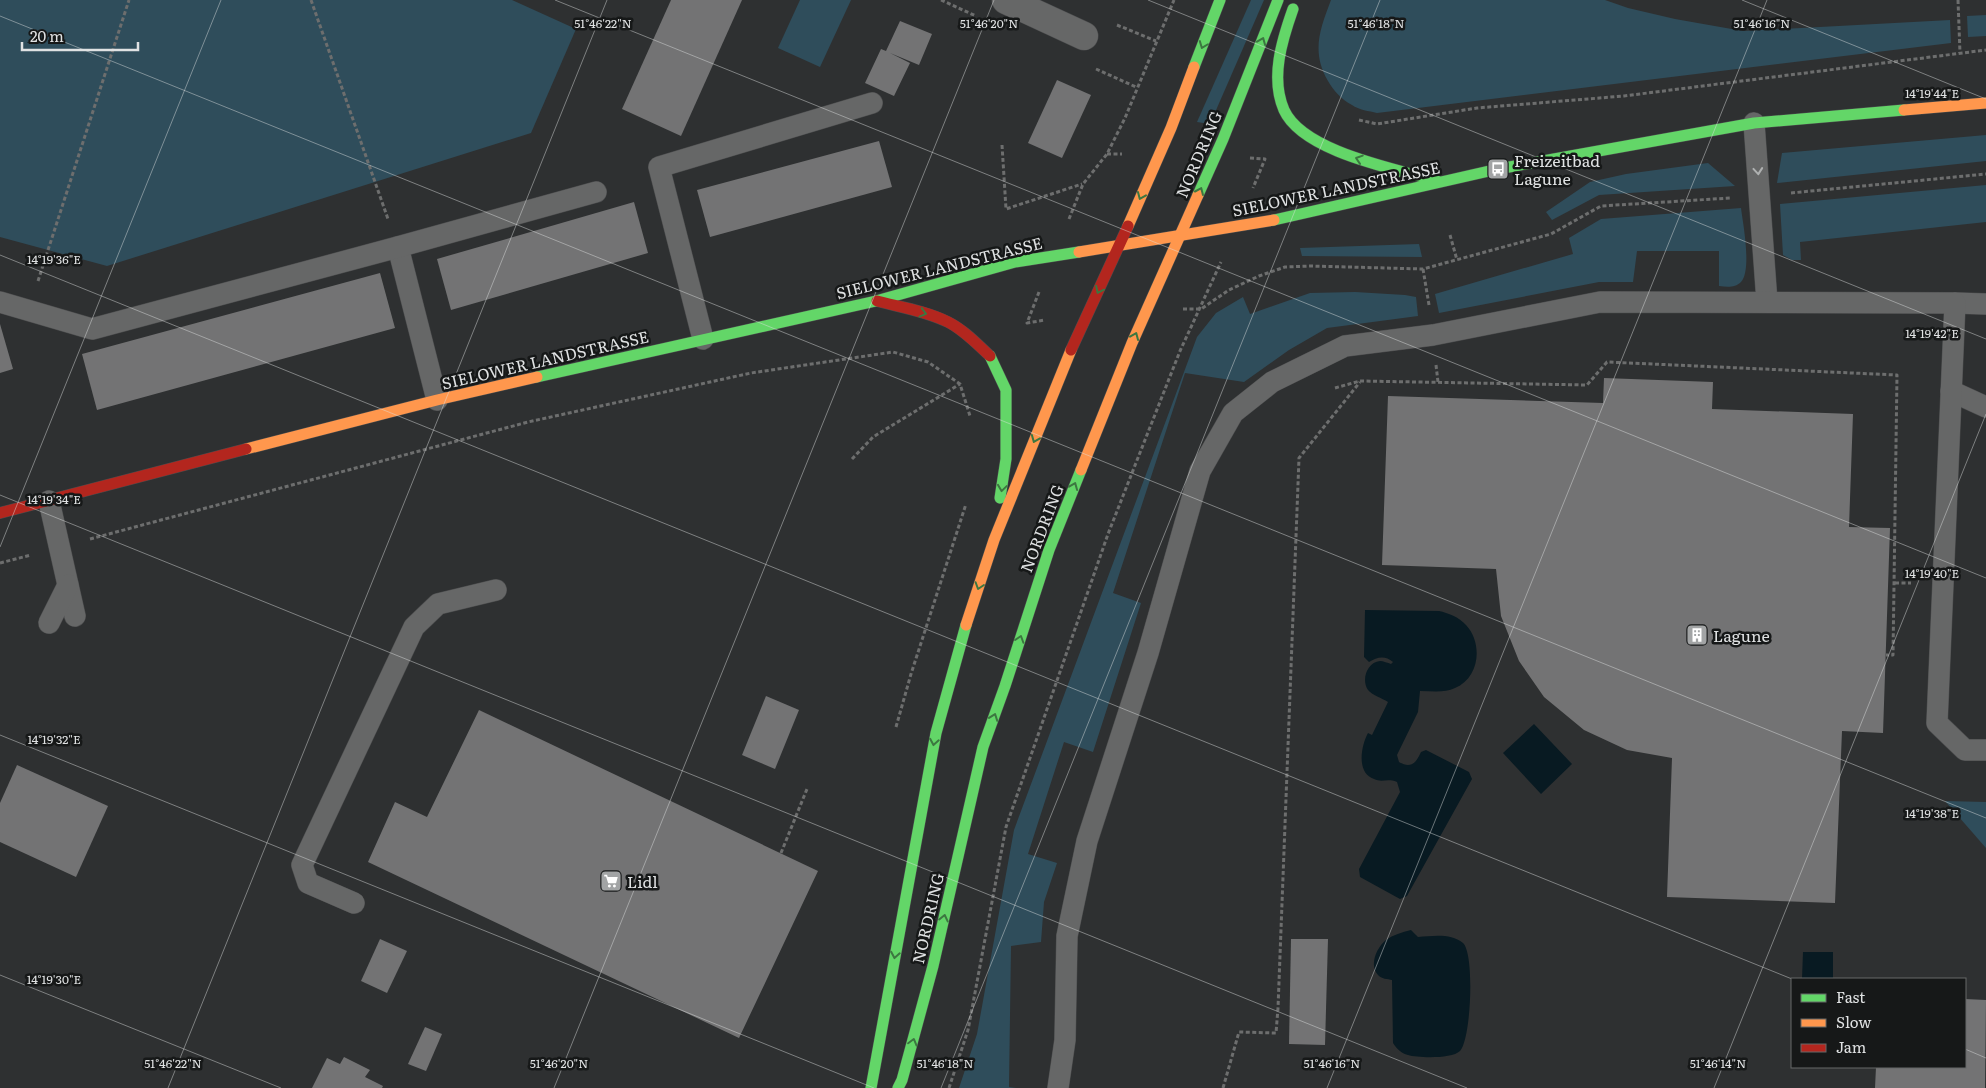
<svg xmlns="http://www.w3.org/2000/svg" width="1986" height="1088" viewBox="0 0 1986 1088" font-family="Literata,serif">
<style>
.green{fill:#2f4d5b}
.water{fill:#081a22}
.building{fill:#737374}
.lines{fill:none;stroke-linecap:round;stroke-linejoin:round}
.lane-casing{stroke:#4b4c4d;stroke-width:22}
.street-casing{stroke:#4b4c4d;stroke-width:29}
.fast-casing{stroke:#4b4c4d;stroke-width:12}
.slow-casing{stroke:#4b4c4d;stroke-width:12}
.jam-casing{stroke:#4b4c4d;stroke-width:12}
.path{stroke:#6d6e6e;stroke-width:3;stroke-dasharray:4 2.5;stroke-linecap:butt}
.lane{stroke:#666767;stroke-width:21}
.street{stroke:#666767;stroke-width:28}
.fast{stroke:#63d668;stroke-width:11}
.slow{stroke:#ff974d;stroke-width:11}
.jam{stroke:#b3261e;stroke-width:11}
.oneway{stroke:#3c7740}
.oneway2{stroke:#afb1b1}
.ticks{fill:none;stroke:#e0e2e3;stroke-width:1;stroke-opacity:0.45}
.labels{text-anchor:middle;dominant-baseline:central;stroke-width:5;stroke-linejoin:round;paint-order:stroke}
.street-label{font-size:16px;fill:#e0e2e3;stroke:#161818}
.poi-label{font-size:16px;fill:#e0e2e3;stroke:#161818;text-anchor:start}
.ticks-label{font-size:12px;text-anchor:middle;fill:#e0e2e3;stroke:#161818;stroke-width:5;stroke-linejoin:round;paint-order:stroke}
</style>
<rect width="100%" height="100%" fill="#2e3031"/>
<g class="green">
<path d="M0 0H512L576 29 531 133 107 266 0 237Z"/>
<path d="M800 0H851L820 67 778 48Z"/>
<path d="M1251 0H1264L1210 124 1197 122Z"/>
<path d="M1331 0H1605L1628 8 1675 19 1743 31 1950 20 1951 43 1377 113C1369 111 1359 110 1352 105 1341 99 1334 91 1328 81 1311 52 1320 29 1331 0Z"/>
<path d="M1986 15V36L1968 37 1967 16Z"/>
<path d="M1986 135V161L1777 183 1782 153Z"/>
<path d="M1708 163 1735 186 1599 195 1552 220 1546 212 1590 182 1626 174Z"/>
<path d="M1986 185V222L1800 242 1801 260H1792L1783 255 1780 204Z"/>
<path d="M1741 208C1743 224 1752 270 1741 282 1735 288 1727 287 1719 286V251H1637L1633 282H1599L1439 313 1435 294 1573 254 1569 238 1601 219Z"/>
<path d="M1419 244 1422 257 1302 256 1300 248Z"/>
<path d="M1355 292 1405 295 1416 297 1418 316 1327 328 1289 350 1244 382 1185 373 1113 593 1141 603 1093 752 1064 742 1028 854 1057 863 1044 902 1041 942 1011 946 1009 1087 1016 1088H959L977 1034 1014 830 1197 337 1216 313 1243 297 1250 314 1310 293Z"/>
<path d="M1945 801 1986 802V848Z"/>
</g>
<g class="water">
<path d="M1365 610 1439 611C1448 613 1459 617 1466 625 1483 643 1480 678 1455 688 1445 693 1432 691 1420 691L1418 712 1397 755 1399 762C1411 769 1416 763 1421 752L1426 750 1469 772 1472 779 1407 896 1400 899 1360 877 1359 869 1400 792 1397 782C1387 778 1382 783 1374 779 1356 773 1361 746 1368 733L1372 735 1388 702C1382 698 1372 695 1368 690 1361 680 1367 662 1380 661 1383 661 1388 663 1391 664L1393 662C1385 655 1377 657 1369 662L1364 657Z"/>
<path d="M1534 724 1572 764 1541 794 1503 753Z"/>
<path d="M1411 930 1418 937C1433 936 1451 933 1463 943 1475 954 1471 1040 1460 1051 1452 1059 1418 1058 1408 1055 1401 1053 1397 1049 1393 1043L1392 980C1388 979 1381 979 1378 975 1369 966 1376 948 1386 940 1393 935 1402 932 1411 930Z"/>
<path d="M1803 952H1833V979H1802Z"/>
</g>
<g class="building">
<path d="M671 0H742L681 136 622 109Z"/>
<path d="M900 21 932 34 919 65 890 53 910 63 894 96 865 83 881 49 886 51Z"/>
<path d="M1057 80 1091 95 1062 158 1028 143Z"/>
<path d="M879 141 892 187 710 237 697 190Z"/>
<path d="M634 202 648 253 451 310 437 259Z"/>
<path d="M380 273 395 328 97 410 82 354Z"/>
<path d="M0 324 13 369 0 373Z"/>
<path d="M1604 378 1713 382 1712 409 1853 414 1849 527 1890 528 1883 733 1842 731 1835 903 1667 897 1672 758 1627 750 1584 730 1544 697 1519 661 1501 616 1496 569 1382 565 1388 396 1603 403Z"/>
<path d="M766 696 799 710 775 769 742 755Z"/>
<path d="M479 710 818 871 739 1038 368 862 395 802 427 817Z"/>
<path d="M17 765 108 806 76 877 0 842V803Z"/>
<path d="M380 939 407 951 387 993 361 981Z"/>
<path d="M1291 939H1328L1325 1045 1289 1044Z"/>
<path d="M1965 999 1986 1000 1985 1088H1875L1876 1067H1965Z"/>
<path d="M425 1027 442 1034 426 1071 408 1064Z"/>
<path d="M344 1057 370 1070 365 1077 383 1086 382 1088H312L327 1058 340 1064Z"/>
</g>
<g class="lines">
<g class="lane-casing">
<g id="lane">
<path d="M1754 123 1767 302"/>
<path d="M398 247 437 400"/>
<path d="M0 302 92 329 398 247 596 192"/>
<path d="M1955 303 1986 304"/>
<path d="M703 339 659 167 872 103"/>
<path d="M1951 391 1986 407"/>
<path d="M49 501 75 616"/>
<path d="M49 623 68 585"/>
<path d="M354 903 308 883 302 865 414 627 438 604 496 590"/>
<path d="M1058 1088 1065 1040 1067 936 1087 841 1148 653 1200 471 1233 413 1272 382 1345 346 1433 335 1600 302 1955 303 1937 723 1965 750H1986"/>
</g>
</g>
<g class="street-casing">
<path id="street" d="M1006 0 1084 36"/>
</g>
<g class="fast-casing">
<g id="fast">
<path d="M1293 9C1282 40 1270 78 1284 110 1303 152 1396 169 1437 181"/>
<path d="M1194 67 1220 0"/>
<path d="M1198 195 1223 139 1278 0"/>
<path d="M1274 220 1498 169 1754 123 1904 110"/>
<path d="M990 356 1006 390V459L1000 498"/>
<path d="M537 377 876 301 1015 262 1079 252"/>
<path d="M871 1088 936 733 966 625"/>
<path d="M898 1088 902 1080 933 966 983 747 1005 686 1049 550 1081 470"/>
</g>
</g>
<g class="slow-casing">
<g id="slow">
<path d="M1904 110 1986 103"/>
<path d="M1128 226 1171 128 1194 67"/>
<path d="M1079 252 1274 220"/>
<path d="M246 449 437 400 537 377"/>
<path d="M1081 470 1132 343 1198 195"/>
<path d="M966 625 994 540 1071 350"/>
</g>
</g>
<g class="jam-casing">
<g id="jam">
<path d="M877 301C900 307 926 311 948 322 964 330 977 344 990 356"/>
<path d="M1071 350 1128 226"/>
<path d="M0 513 246 449"/>
</g>
</g>
<g class="path">
<path d="M311 0 388 219"/>
<path d="M941 0 976 16"/>
<path d="M1958 0 1960 53"/>
<path d="M1117 25 1156 41"/>
<path d="M1096 69 1136 87"/>
<path d="M1359 120 1377 124 1477 108 1624 96 1986 50"/>
<path d="M1002 145 1006 209 1082 184"/>
<path d="M1107 154H1122"/>
<path d="M1250 158 1265 159 1253 188"/>
<path d="M1791 193 1986 174"/>
<path d="M1069 219 1083 184 1107 154 1125 118 1174 0"/>
<path d="M1450 235 1457 260"/>
<path d="M1423 269 1429 305"/>
<path d="M38 281 129 0"/>
<path d="M1039 292 1027 323 1045 320"/>
<path d="M1183 309H1201L1229 290 1259 276 1285 267 1310 266 1423 269 1551 234 1601 206 1730 198"/>
<path d="M1436 365 1438 382"/>
<path d="M1335 388 1360 381 1587 385 1607 362 1897 375 1893 655H1886"/>
<path d="M852 459 873 437 960 384"/>
<path d="M90 539 528 422 751 373 893 352 928 362 960 384 970 416"/>
<path d="M0 563 31 555"/>
<path d="M1895 583H1911"/>
<path d="M896 727 911 674 966 504"/>
<path d="M781 853 807 789"/>
<path d="M949 1088 968 1030 1006 827 1108 534 1180 351 1221 262"/>
<path d="M1223 1088 1239 1032 1276 1033 1278 1008 1299 458 1360 382"/>
</g>
<use href="#lane" class="lane"/>
<use href="#street" class="street"/>
<use href="#fast" class="fast"/>
<use href="#slow" class="slow"/>
<use href="#jam" class="jam"/>
</g>
<defs><path id="oneway-chevron" d="M-2-3.5L2.5 0L-2 3.5" fill="none" stroke-width="1.6" stroke-linecap="round" stroke-linejoin="round" transform="scale(1.25)"/></defs>
<g class="oneway">
<use href="#oneway-chevron" transform="translate(1262 41) rotate(-68)"/>
<use href="#oneway-chevron" transform="translate(1203 45) rotate(111)"/>
<use href="#oneway-chevron" transform="translate(1359 159) rotate(-162)"/>
<use href="#oneway-chevron" transform="translate(1200 191) rotate(-66)"/>
<use href="#oneway-chevron" transform="translate(1141 196) rotate(113)"/>
<use href="#oneway-chevron" transform="translate(1099 290) rotate(116)"/>
<use href="#oneway-chevron" transform="translate(923 313) rotate(15)"/>
<use href="#oneway-chevron" transform="translate(1135 336) rotate(-67)"/>
<use href="#oneway-chevron" transform="translate(1035 439) rotate(112)"/>
<use href="#oneway-chevron" transform="translate(1074 486) rotate(-68)"/>
<use href="#oneway-chevron" transform="translate(1002 488) rotate(98)"/>
<use href="#oneway-chevron" transform="translate(979 586) rotate(108)"/>
<use href="#oneway-chevron" transform="translate(1020 639) rotate(-72)"/>
<use href="#oneway-chevron" transform="translate(994 717) rotate(-70)"/>
<use href="#oneway-chevron" transform="translate(934 742) rotate(100)"/>
<use href="#oneway-chevron" transform="translate(944 918) rotate(-77)"/>
<use href="#oneway-chevron" transform="translate(895 955) rotate(100)"/>
<use href="#oneway-chevron" transform="translate(913 1042) rotate(-75)"/>
</g>
<use class="oneway2" href="#oneway-chevron" transform="translate(1758 171) rotate(85)"/>
<path class="ticks" d="M555 0 1986 578M1148 0 1986 339M1742 0 1986 99M0 16 1986 818M0 255 1792 979M0 495 1467 1088M0 547 221 0M0 735 874 1088M0 975 281 1088M1965 1049 1986 1058M168 1088 607 0M554 1088 994 0M941 1088 1380 0M1327 1088 1767 0M1714 1088 1986 414"/>
<defs>
<g id="bus-square" transform="scale(1.125)"><rect x="-9" y="-9" width="18" height="18" rx="4" fill="#a2a4a5" stroke="#161818"/><path d="M-5-6H5V4H4V6H2V4H-2V6H-4V4H-5ZM-3.5-4V0h7V-4ZM-3.5 1.2v1.5H-2V1.2ZM2 1.2v1.5H3.5V1.2Z" fill="#fff"/></g>
<g id="building-square" transform="scale(1.125)"><rect x="-9" y="-9" width="18" height="18" rx="4" fill="#a2a4a5" stroke="#161818"/><path d="M-4-6H4V6H1V3H-1V6H-4ZM-2.5-4.3h1.7v1.8h-1.7ZM.8-4.3h1.7v1.8H.8ZM-2.5-1h1.7V.8h-1.7ZM.8-1h1.7V.8H.8Z" fill="#fff"/></g>
<g id="supermarket-square" transform="scale(1.125)"><rect x="-9" y="-9" width="18" height="18" rx="4" fill="#a2a4a5" stroke="#161818"/><path d="M-6-5.5h2.5l.6 2H6L4.5 2H-2.5L-4.4-4H-6ZM-1.5 3.2a1.3 1.3 0 1 0 .1 0ZM3 3.2a1.3 1.3 0 1 0 .1 0Z" fill="#fff"/></g>
</defs>
<g fill-rule="evenodd">
<use href="#bus-square" x="1498" y="169"/>
<use href="#building-square" x="1697" y="635"/>
<use href="#supermarket-square" x="611" y="881"/>
</g>
<g class="labels">
<g class="street-label">
<text transform="translate(1198 154) rotate(-67)">NORDRING</text>
<text transform="translate(1336 188) rotate(-12)">SIELOWER LANDSTRASSE</text>
<text transform="translate(939 267) rotate(-14)">SIELOWER LANDSTRASSE</text>
<text transform="translate(545 359) rotate(-13)">SIELOWER LANDSTRASSE</text>
<text transform="translate(1041 528) rotate(-69)">NORDRING</text>
<text transform="translate(927 918) rotate(-77)">NORDRING</text>
</g>
<g class="poi-label">
<text x="1514" y="160">Freizeitbad<tspan x="1514" dy="18">Lagune</tspan></text>
<text x="1713" y="635">Lagune</text>
<text x="627" y="881">Lidl</text>
</g>
</g>
<g class="ticks-label">
<text x="603" y="28">51°46'22"N</text>
<text x="989" y="28">51°46'20"N</text>
<text x="1376" y="28">51°46'18"N</text>
<text x="1762" y="28">51°46'16"N</text>
<text x="1932" y="98">14°19'44"E</text>
<text x="54" y="264">14°19'36"E</text>
<text x="1932" y="338">14°19'42"E</text>
<text x="54" y="504">14°19'34"E</text>
<text x="1932" y="578">14°19'40"E</text>
<text x="54" y="744">14°19'32"E</text>
<text x="1932" y="818">14°19'38"E</text>
<text x="54" y="984">14°19'30"E</text>
<text x="173" y="1068">51°46'22"N</text>
<text x="559" y="1068">51°46'20"N</text>
<text x="945" y="1068">51°46'18"N</text>
<text x="1332" y="1068">51°46'16"N</text>
<text x="1718" y="1068">51°46'14"N</text>
</g>
<rect x="1791" y="978" width="175" height="90" fill="#161818" stroke="#676969"/>
<rect x="1801" y="994" width="25" height="8" fill="#63d668" stroke="#676969"/>
<text x="1836" y="1003" font-size="15" fill="#e0e2e3">Fast</text>
<rect x="1801" y="1019" width="25" height="8" fill="#ff974d" stroke="#676969"/>
<text x="1836" y="1028" font-size="15" fill="#e0e2e3">Slow</text>
<rect x="1801" y="1044" width="25" height="8" fill="#b3261e" stroke="#676969"/>
<text x="1836" y="1053" font-size="15" fill="#e0e2e3">Jam</text>
<path d="M22 42v8h116v-8" fill="none" stroke="#e0e2e3" stroke-width="2.5"/>
<text x="30" y="42" font-size="15" fill="#e0e2e3" stroke="#161818" stroke-width="4" paint-order="stroke">20 m</text>
</svg>
